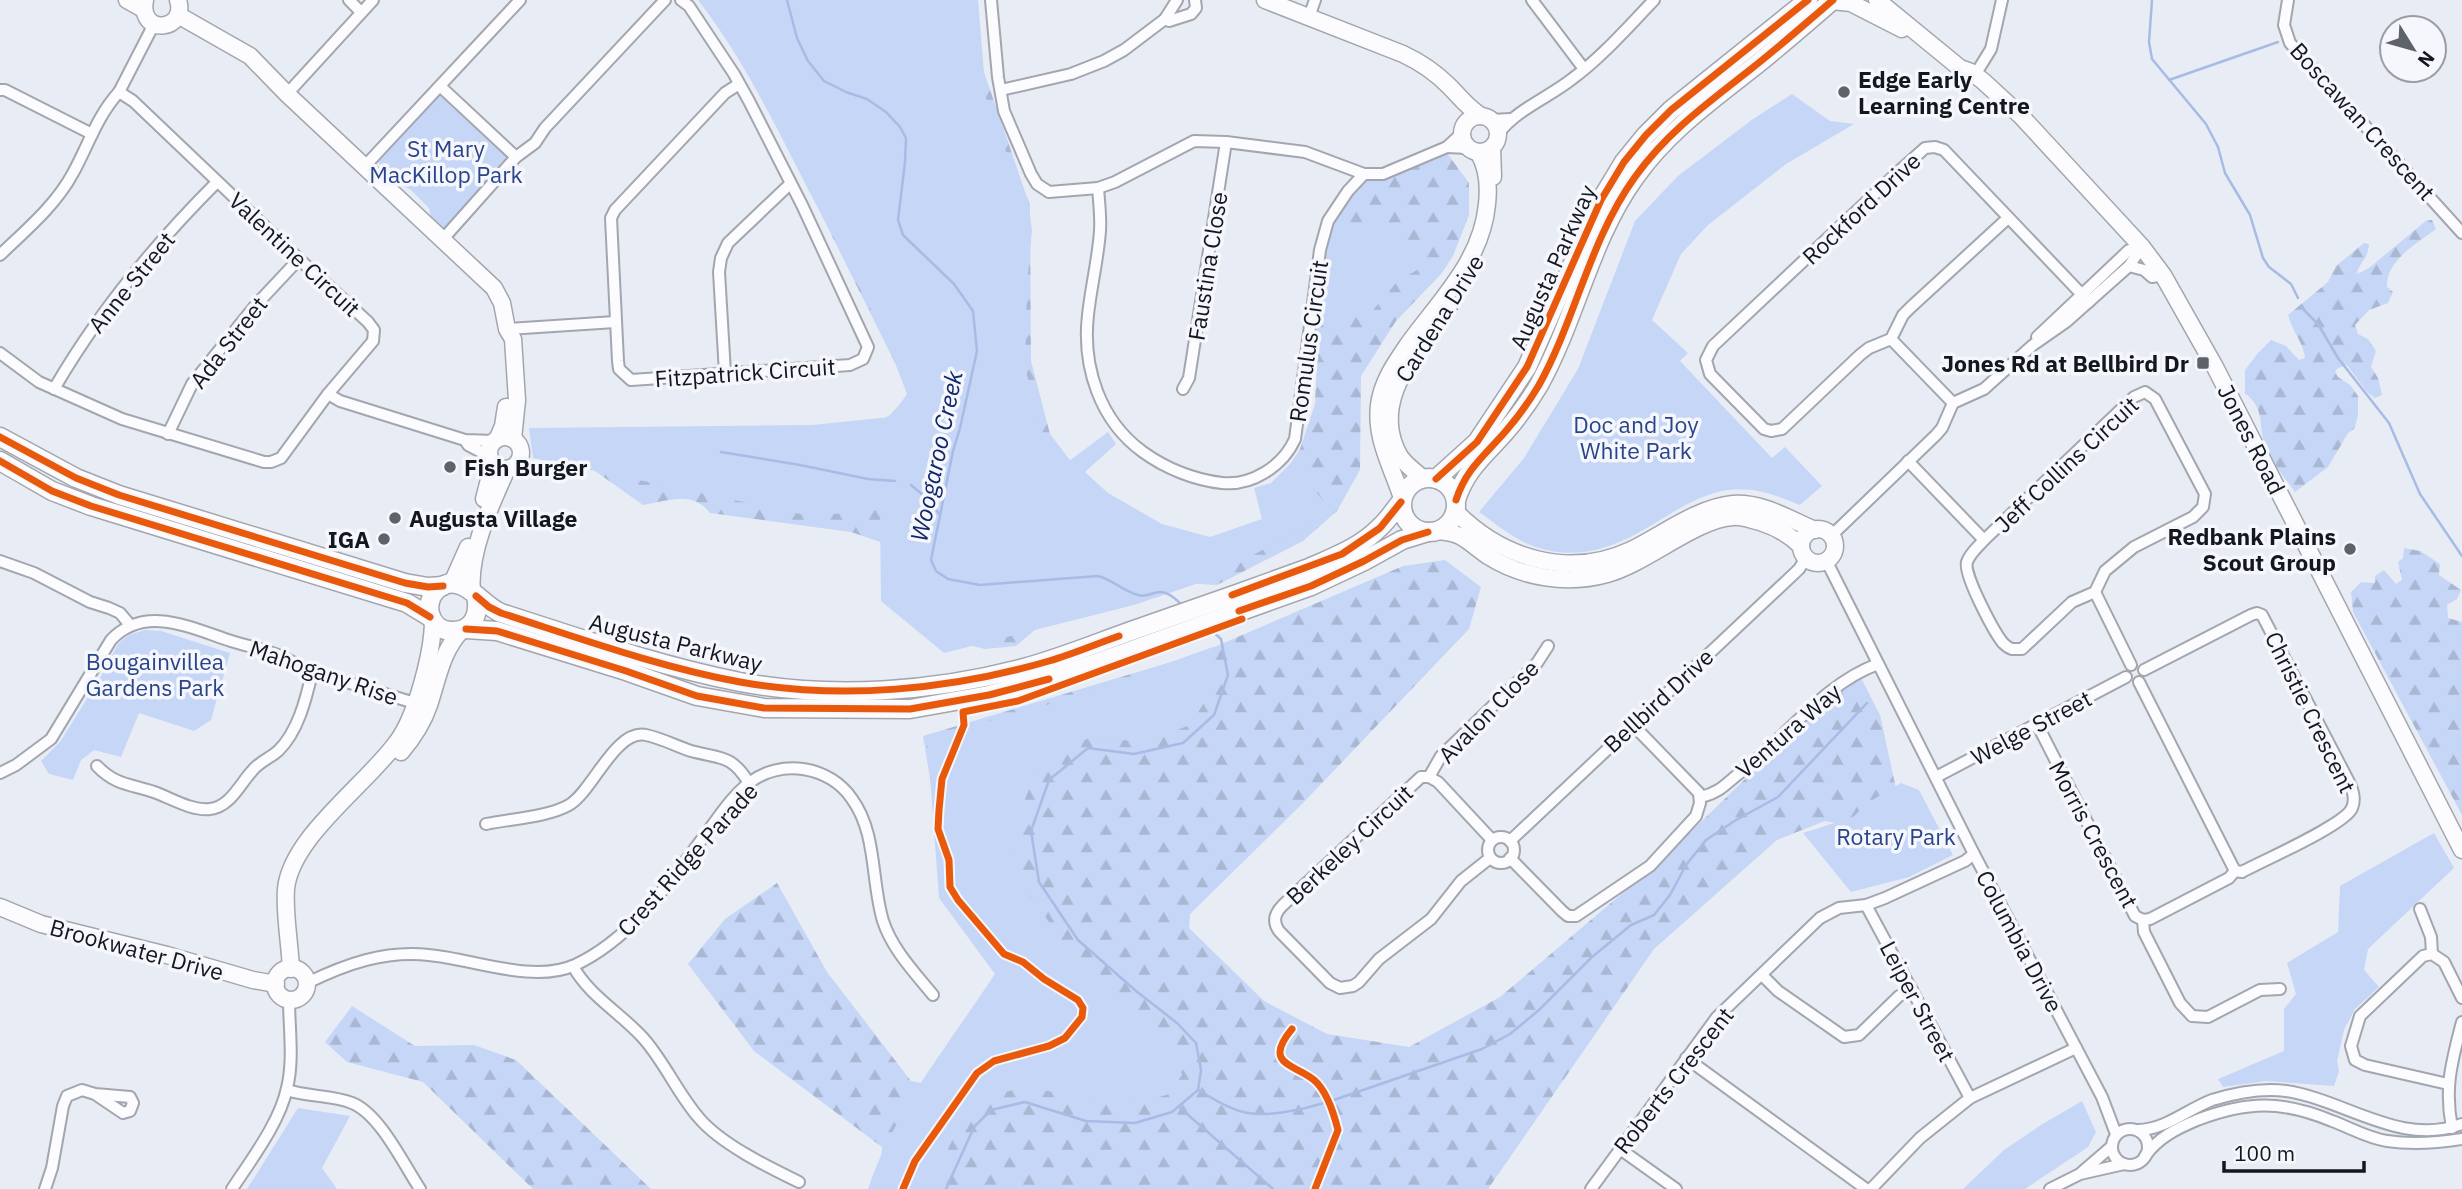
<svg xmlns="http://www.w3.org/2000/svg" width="2462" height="1189" viewBox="0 0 2462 1189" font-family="'IBM Plex Sans',sans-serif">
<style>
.forest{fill:url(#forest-firs)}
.green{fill:#c6d6f7}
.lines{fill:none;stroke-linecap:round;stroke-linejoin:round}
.stream{stroke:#a8bbe5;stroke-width:2.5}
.street-casing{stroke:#a3a6ae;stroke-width:14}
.secondary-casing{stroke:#a3a6ae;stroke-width:19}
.primary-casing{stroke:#a3a6ae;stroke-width:21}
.street{stroke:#fcfcfe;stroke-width:10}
.secondary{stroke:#fcfcfe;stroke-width:16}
.primary{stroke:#fcfcfe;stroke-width:18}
.cycleway-casing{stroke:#f5f7fc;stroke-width:11}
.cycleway{stroke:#e8590c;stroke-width:7}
.poi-dot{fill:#5e6269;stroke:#f5f7fc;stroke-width:2.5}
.labels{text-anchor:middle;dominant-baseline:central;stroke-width:7;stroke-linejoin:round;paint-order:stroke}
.poi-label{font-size:23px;font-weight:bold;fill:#13171e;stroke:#f5f7fc;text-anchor:start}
.street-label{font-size:23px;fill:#13171e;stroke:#f5f7fc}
.park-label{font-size:23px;fill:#294488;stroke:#f5f7fc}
.water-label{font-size:24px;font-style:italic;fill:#102869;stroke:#f5f7fc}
</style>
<defs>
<pattern id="forest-firs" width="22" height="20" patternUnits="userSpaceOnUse" patternTransform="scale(1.75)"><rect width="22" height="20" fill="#c6d6f7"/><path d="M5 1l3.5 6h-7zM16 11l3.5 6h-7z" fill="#a9b7d3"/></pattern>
</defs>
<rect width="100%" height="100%" fill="#e8ecf5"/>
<g class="forest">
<path d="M965 17 1030 206 1031 361 1050 434 1100 499 1191 557 1262 521 1273 491 1300 449 1315 404 1317 362 1305 360 1328 221 1364 174H1383L1444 149 1469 183V215L1453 256 1442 273 1396 321 1361 376 1360 470 1337 511 1303 541 1217 585 1129 580 1071 599 1016 646 985 649 956 642 889 545 851 532 710 513C692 490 669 501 643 505L595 471 863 431 890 415 910 393 753 77Z"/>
<path d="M2427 220H2432L2436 229C2418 243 2385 261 2387 287L2393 292 2388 303 2369 310 2355 325 2358 334 2368 339 2376 351 2371 367 2378 378 2382 395 2375 398 2367 392 2347 365 2338 368 2335 372 2338 377 2350 385 2358 396V416L2354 429 2348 433 2328 467 2295 492C2283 476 2268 458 2263 438 2259 418 2263 408 2245 393V370L2258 353 2271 340 2286 346 2299 360 2305 358C2303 342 2292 331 2288 315L2328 282 2336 266 2364 243 2369 244C2368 260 2359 262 2357 274L2369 268Z"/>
<path d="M2404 548 2420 551 2440 564 2439 575 2461 590 2457 599 2447 605 2448 618 2462 622V815L2353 612 2351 592 2361 582 2375 583V576L2384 570 2396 584 2402 580 2398 562 2403 558Z"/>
<path d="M1445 560 1481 587 1469 629 1303 803 1190 914 1189 928 1264 1001 1327 1034 1409 1047 1500 997 1665 857 1857 670 1880 715 1897 793 1871 830 1825 821 1777 840 1654 949 1488 1189H879L882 1147 754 1051 688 964 725 919 777 883 827 972 911 1081 943 1087 1019 992 949 893 923 736 1198 654 1403 566Z"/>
<path d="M352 1006 415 1046 474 1045 516 1060 651 1189H533L423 1082 347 1062 325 1042Z"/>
</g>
<g class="green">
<path d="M698 0H978L987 109 1028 201 1032 230 1027 287 1025 366 1042 437 1061 467 1108 432 1116 444 1085 472 1108 493 1162 524 1210 537 1262 519 1254 488 1271 483 1292 462 1333 513 1253 555 1222 575 1134 605 944 653 881 601 880 510 810 516 533 458 529 428 812 425 891 417 907 394C882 324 845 259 810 193 776 127 744 59 698 0Z"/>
<path d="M1792 94 1830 121 1854 124 1786 164 1708 225 1681 254 1652 320 1688 353 1680 361 1772 458 1785 447 1822 486 1800 505C1775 495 1755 487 1728 490 1709 492 1689 503 1673 512 1627 541 1584 567 1528 544 1511 537 1494 522 1479 512L1524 458 1578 369 1635 221 1678 176 1753 119Z"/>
<path d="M440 95 510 159 442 231 432 223 429 208 411 190 396 182 378 162Z"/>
<path d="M1328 221 1386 230 1432 261 1397 282 1368 316 1329 321 1311 317Z"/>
<path d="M145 630 161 631 230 653 211 720 194 731 139 713 121 757 94 750 81 760 73 780 49 774 41 761 60 742 103 673 118 644 129 635Z"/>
<path d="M1213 647 1217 676 1204 703 1190 725 1164 735 1137 742 1095 736 1070 746 1034 776 1014 828 1018 880 1069 949 1135 1013 1176 1048 1182 1075 1169 1094 1141 1103 1084 1099 1029 1087 988 1095 962 1121 928 1189H868C895 1109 949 1044 995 974L939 898 927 735 1002 718 1070 698Z"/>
<path d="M1901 783 1919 790 1953 855 1909 877 1851 892 1803 833 1853 817 1869 802Z"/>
<path d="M2434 833 2454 868 2368 949 2364 970 2379 987 2355 1009 2344 1030 2337 1061 2339 1071 2334 1086 2266 1081 2223 1087 2218 1079 2284 1051V1009L2296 994 2287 963 2338 932 2340 886Z"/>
<path d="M2082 1101 2096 1132 2088 1147 2025 1189H1963L2004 1150 2041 1125Z"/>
<path d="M298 1108 350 1116 322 1168 337 1189H247Z"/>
</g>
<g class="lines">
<g class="stream">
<path d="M787 0 797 38 808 61 824 81 846 92 867 99 886 112 900 127 906 138 905 162 898 220 903 235 954 284 973 311 977 351 960 428 953 451 931 560 936 571 948 579 980 585 1098 576C1113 580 1123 591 1138 595 1146 598 1152 592 1160 592 1169 592 1178 601 1184 607"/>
<path d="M2152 0 2149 42 2152 59 2206 124 2218 147 2225 173 2250 215 2263 258 2269 267 2291 284 2298 298"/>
<path d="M2169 80 2278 42"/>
<path d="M2302 308 2318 324 2338 358 2389 423 2420 494 2462 556"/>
<path d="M721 452 800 465 868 479 895 481"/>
<path d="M911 485 929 500 940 515"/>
<path d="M1198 1090C1214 1099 1230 1110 1248 1113 1268 1117 1305 1109 1324 1103"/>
<path d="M1334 1100 1482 1049 1510 1034 1539 1010 1592 957 1631 925 1654 915 1670 895 1686 865 1706 840 1736 820 1778 797 1867 703"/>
<path d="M1179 1107 1273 1189"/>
<path d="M946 1189 974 1127 991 1110 1025 1102 1086 1121 1135 1123 1172 1112 1198 1090 1201 1070 1196 1043 1177 1023 1136 991 1078 940 1039 882 1031 831 1049 780 1088 748 1134 754 1183 743 1214 715 1228 675 1221 639 1210 629"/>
</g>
<g class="street-casing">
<g id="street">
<path d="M349 0 361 12"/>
<path d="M681 0 689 6 734 74 749 101 802 205 868 347 863 359 850 365 631 380 619 369 618 361 611 218 615 210 725 93 739 84"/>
<path d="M991 0 998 77 1004 111 1031 174 1037 184 1049 192 1098 188 1115 182 1194 141 1226 142 1305 152 1364 174H1383L1447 147 1462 133"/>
<path d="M1532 0 1584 69"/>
<path d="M2288 0 2284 25 2290 43 2462 233"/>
<path d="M1309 17 1315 0"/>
<path d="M1165 19 1169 21 1191 14 1196 8 1195 0"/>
<path d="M1975 75 1991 49 2002 0"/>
<path d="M441 87 516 157"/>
<path d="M0 90H5L92 134"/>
<path d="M1001 90 1071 74 1104 61 1124 50 1165 19 1177 0"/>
<path d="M287 94 373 0"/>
<path d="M1491 120 1511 119"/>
<path d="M1498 134C1517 109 1548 98 1572 79 1602 57 1628 27 1654 0"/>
<path d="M1447 147 1468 148"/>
<path d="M365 166 520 0"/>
<path d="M1098 188C1099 202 1101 217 1100 231 1098 259 1091 287 1088 315 1082 367 1100 421 1143 452 1165 468 1194 480 1222 483 1252 486 1283 466 1295 439L1320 250 1328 221 1348 191 1364 174"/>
<path d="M2008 218 1911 307 1903 315 1891 339 1869 348 1860 355 1782 429 1771 431 1764 429 1710 374 1706 360 1713 346 1897 173 1925 148 1935 147 1944 150 2089 302"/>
<path d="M443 239 516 157 535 143 545 128 665 0"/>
<path d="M0 255C26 230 56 205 73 173 88 146 97 116 119 92"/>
<path d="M2129 266 2144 270 2152 277 2163 275"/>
<path d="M507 329 615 322"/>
<path d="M2037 337 2129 250 2142 247"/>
<path d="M1891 339 1953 403"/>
<path d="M0 353 39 382 122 419 264 462H271L281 458 328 394 373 341 374 330 368 322 299 259 133 101 119 92 154 24"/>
<path d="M725 373 719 272 721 258 728 243 790 184"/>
<path d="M54 389C98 313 155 244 217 182"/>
<path d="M1183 389 1189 378 1226 142"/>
<path d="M2145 392 2155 399 2205 494 2203 507 2193 517 2134 547 2105 571 2095 592 2072 602 2022 649H2012C2009 648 2005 645 2003 643 1994 632 1963 574 1967 562 1970 553 1978 547 1984 540L2134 397Z"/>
<path d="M328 394 340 401 465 440 494 441"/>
<path d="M168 434 192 384 255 306 299 259"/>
<path d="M465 440 468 445 489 456"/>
<path d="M1908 461 1984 540"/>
<path d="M1831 536 1936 435 1942 428 1953 403 1984 389 2033 345 2066 322 2129 266 2142 247"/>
<path d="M1826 560 1974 854 2102 1097 2116 1134"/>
<path d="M0 561 34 573 90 602 109 608 120 613 130 625"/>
<path d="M2095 592 2131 665"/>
<path d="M2144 670 2251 615 2257 613 2262 615 2349 782C2353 790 2356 799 2352 808 2345 825 2262 861 2242 872L2235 871"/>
<path d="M2037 724 2135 916 2143 920 2150 919 2229 878 2235 871 2139 682"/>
<path d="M97 766C115 785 130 784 154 792 171 798 191 811 210 809 230 807 240 784 252 771 259 762 270 758 278 751 298 732 306 699 312 673"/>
<path d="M0 773 16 765 51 739 111 640C145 604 191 628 231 641 247 646 263 649 278 655 297 663 306 672 327 676L421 705"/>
<path d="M1429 777 1441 756 1537 663 1548 646"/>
<path d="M1936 777 2126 677"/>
<path d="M1701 797C1721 792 1725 784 1741 772 1787 737 1823 684 1878 664"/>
<path d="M486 824C510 819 548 817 569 805 593 791 615 729 646 735 661 738 676 746 691 751 721 759 731 754 749 783"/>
<circle cx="1501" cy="850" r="13"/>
<path d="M1510 841 1799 569 1806 558"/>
<path d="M1490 858 1461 881 1431 919 1379 959 1359 982 1353 986 1340 988 1330 983 1279 931C1272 921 1275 913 1283 905L1421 777H1429L1438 782 1492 840"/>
<path d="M1510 858 1562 911 1568 916H1576L1650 866 1696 816 1700 803 1699 793 1632 724"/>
<path d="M1866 905 1970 1098"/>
<path d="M2420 909 2431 937 2432 954"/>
<path d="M2143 920 2144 932 2180 1003 2192 1016 2208 1017 2260 990 2280 989"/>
<path d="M573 966C589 996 621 1013 644 1039 665 1063 678 1094 699 1118 721 1144 768 1167 799 1182"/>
<path d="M1762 975 1778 991 1844 1037 1859 1035 1899 996 1912 990"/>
<path d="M307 983C346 964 385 950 429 955 473 959 533 984 575 965 631 939 669 883 705 835 718 818 732 796 749 783 781 758 830 766 852 799 877 833 871 881 883 921 892 949 915 973 933 995"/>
<path d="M1686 1058 1866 1189"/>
<path d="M2448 1084 2365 1065 2355 1060 2351 1046 2360 1016 2423 956 2432 954 2444 962 2462 998"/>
<path d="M287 1090C308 1097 332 1095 352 1103 380 1114 404 1165 420 1189"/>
<path d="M2452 1128C2444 1087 2452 1061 2462 1022"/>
<circle cx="2130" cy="1147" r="18"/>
<path d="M2138 1130C2165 1130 2188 1109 2212 1100 2235 1093 2263 1088 2286 1091 2346 1100 2400 1147 2462 1124"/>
<path d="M1620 1149 1676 1189"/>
<path d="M2145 1156C2159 1137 2176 1129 2197 1120 2247 1101 2282 1100 2332 1121 2351 1128 2368 1138 2387 1141 2413 1145 2437 1143 2462 1139"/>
<path d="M2082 1172 2111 1147"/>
<path d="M45 1189 52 1168 63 1106 67 1096 82 1090 95 1094 130 1097 133 1103 130 1111 123 1113 95 1094"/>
<path d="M232 1189C251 1160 280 1122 287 1088 294 1060 289 1028 289 1000"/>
<path d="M1591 1189 1717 1017 1820 918 1839 908 1866 905 1885 898 1965 861 1974 854"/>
<path d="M1871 1189 1920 1138 1970 1098 2076 1048"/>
<path d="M2050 1189 2080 1174 2124 1164"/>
</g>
</g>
<g class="secondary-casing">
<g id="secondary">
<path d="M127 0 143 9"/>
<path d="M145 0C138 37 188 31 178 0"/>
<path d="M1265 0 1403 54C1420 62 1435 72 1449 86 1460 97 1467 107 1481 116"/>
<path d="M1877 0 1960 68 1971 72 1983 81 2021 116 2142 247 2163 275 2215 367 2462 850"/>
<path d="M1832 1 1851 3 1902 29"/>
<path d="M178 15 250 56 287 94 494 288 502 303 507 329 513 339 517 400 513 439"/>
<circle cx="1480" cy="134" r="18"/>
<path d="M1492 148 1493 177"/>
<circle cx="505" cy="453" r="16"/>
<path d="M498 438 503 426 506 407"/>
<path d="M1422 478C1414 470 1405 465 1399 455 1368 398 1421 349 1450 304"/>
<path d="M1402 498C1392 467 1375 439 1379 405 1382 381 1396 362 1409 343 1441 299 1482 260 1487 204 1489 186 1488 168 1478 152"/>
<path d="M484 499 493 464"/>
<path d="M1455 511C1502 559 1569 579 1631 550 1664 534 1696 508 1733 504 1762 502 1789 519 1815 530"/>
<circle cx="1818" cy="546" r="17"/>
<path d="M1436 531C1464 532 1467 542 1488 556 1523 578 1567 585 1607 574 1647 563 1696 519 1733 517 1742 516 1751 520 1760 522 1776 527 1789 534 1801 546"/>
<path d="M452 583 468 547"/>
<path d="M472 592C468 553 491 504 507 469"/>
<path d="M401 752C413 738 423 723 429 705 438 678 442 650 462 630"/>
<path d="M0 907 41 924 167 955 253 980 276 984"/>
<circle cx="291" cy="984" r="16"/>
<path d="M291 969C290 945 284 912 286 889 291 837 367 784 397 742 416 717 433 652 433 620"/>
</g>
</g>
<g class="primary-casing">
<g id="primary">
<path d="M0 437 76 478 119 495 405 583 428 587 443 586"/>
<path d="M0 461 52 491 91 506 407 603 430 617"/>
<circle cx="1429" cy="505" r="27"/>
<path d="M1436 479 1477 442 1527 367 1601 200 1624 162 1646 135 1671 110 1808 0"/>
<path d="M1456 500C1466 469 1484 456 1505 432 1518 417 1529 402 1539 385 1576 318 1590 239 1635 177 1667 132 1709 102 1751 69 1779 47 1806 23 1833 0"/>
<path d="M476 596C480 614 473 631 453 631 427 632 420 596 444 585 465 576 483 606 501 613 579 638 659 666 740 682 833 699 933 692 1024 668 1061 658 1097 643 1134 630 1192 610 1251 589 1309 568 1334 557 1361 547 1380 527 1388 520 1394 510 1401 502"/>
<path d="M466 629 497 631 626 671 697 696 764 708 910 709 989 695 1052 678 1099 662 1311 586 1364 561 1402 540 1428 532"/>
</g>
</g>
<use href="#street" class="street"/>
<use href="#secondary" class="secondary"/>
<use href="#primary" class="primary"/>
<g class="cycleway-casing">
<g id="cycleway">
<path d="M0 437 76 478 119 495 405 583 428 587 443 586"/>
<path d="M0 461 52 491 91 506 407 603 430 617"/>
<path d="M1436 479 1477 442 1527 367 1601 200 1624 162 1646 135 1671 110 1808 0"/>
<path d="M1456 500C1466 469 1484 456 1505 432 1518 417 1529 402 1539 385 1576 318 1590 239 1635 177 1667 132 1709 102 1751 69 1779 47 1806 23 1833 0"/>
<path d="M1232 595 1342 554 1380 528 1401 502"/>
<path d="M476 596 489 607 501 613C579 638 659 667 740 682 842 700 950 690 1049 661 1073 654 1096 644 1119 636"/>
<path d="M1239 611 1311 586 1364 561 1402 540 1428 532"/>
<path d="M466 629 497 631 626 671 697 696 764 708 910 709 989 695 1049 679"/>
<path d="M1292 1029C1262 1065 1295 1064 1314 1080 1327 1091 1334 1114 1338 1130L1315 1189"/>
<path d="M903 1189 915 1161 977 1073 994 1061 1049 1046 1065 1038 1082 1017 1083 1008 1078 1000 1044 979 1023 962 1004 954 958 900 950 887 949 860 938 829 939 810 942 779 964 725 963 712 1018 701 1242 619"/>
</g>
</g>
<use href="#cycleway" class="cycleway"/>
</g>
<g class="poi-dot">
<circle cx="1844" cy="92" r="7"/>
<rect x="2196" y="356" width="14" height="14" rx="3.5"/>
<circle cx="450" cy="467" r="7"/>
<circle cx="395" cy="518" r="7"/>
<circle cx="384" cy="539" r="7"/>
<circle cx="2350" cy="549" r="7"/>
</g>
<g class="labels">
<g class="poi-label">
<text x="1858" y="79">Edge Early<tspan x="1858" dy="26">Learning Centre</tspan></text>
<text x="2189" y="363" text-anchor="end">Jones Rd at Bellbird Dr</text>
<text x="464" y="467">Fish Burger</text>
<text x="409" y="518">Augusta Village</text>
<text x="2336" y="536" text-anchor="end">Redbank Plains<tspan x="2336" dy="26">Scout Group</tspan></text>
<text x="370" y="539" text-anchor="end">IGA</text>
</g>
<g class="street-label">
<text transform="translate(2363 121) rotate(48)">Boscawan Crescent</text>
<text transform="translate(1861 208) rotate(-43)">Rockford Drive</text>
<text transform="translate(295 254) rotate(43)">Valentine Circuit</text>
<text transform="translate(1207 266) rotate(-81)">Faustina Close</text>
<text transform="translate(1552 267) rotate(-66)">Augusta Parkway</text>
<text transform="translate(131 282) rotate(-51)">Anne Street</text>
<text transform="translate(1439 318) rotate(-58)">Cardena Drive</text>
<text transform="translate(1308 341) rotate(-82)">Romulus Circuit</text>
<text transform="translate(228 342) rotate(-52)">Ada Street</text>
<text transform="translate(745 372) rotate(-4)">Fitzpatrick Circuit</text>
<text transform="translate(2252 439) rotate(63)">Jones Road</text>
<text transform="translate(2066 464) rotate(-43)">Jeff Collins Circuit</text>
<text transform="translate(676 642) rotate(14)">Augusta Parkway</text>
<text transform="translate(324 672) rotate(19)">Mahogany Rise</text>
<text transform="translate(1658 700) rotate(-43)">Bellbird Drive</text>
<text transform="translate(1488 711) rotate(-46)">Avalon Close</text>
<text transform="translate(2311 712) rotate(64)">Christie Crescent</text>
<text transform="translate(2031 727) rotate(-28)">Welge Street</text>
<text transform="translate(1788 730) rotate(-41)">Ventura Way</text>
<text transform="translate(2094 834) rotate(62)">Morris Crescent</text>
<text transform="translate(1349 844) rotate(-43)">Berkeley Circuit</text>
<text transform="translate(687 859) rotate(-48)">Crest Ridge Parade</text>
<text transform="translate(2020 941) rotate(62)">Columbia Drive</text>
<text transform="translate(137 949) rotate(15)">Brookwater Drive</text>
<text transform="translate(1918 1001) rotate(62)">Leiper Street</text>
<text transform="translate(1673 1080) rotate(-52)">Roberts Crescent</text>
</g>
<g class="park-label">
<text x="446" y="148">St Mary<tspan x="446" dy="26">MacKillop Park</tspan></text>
<text x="1636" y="424">Doc and Joy<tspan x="1636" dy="26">White Park</tspan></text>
<text x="155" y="661">Bougainvillea<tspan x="155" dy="26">Gardens Park</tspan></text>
<text x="1896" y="836">Rotary Park</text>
</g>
<g class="water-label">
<text transform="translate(936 456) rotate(-78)">Woogaroo Creek</text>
</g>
</g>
<g transform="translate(2413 49) rotate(127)"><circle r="33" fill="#f5f7fc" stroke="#9b9da3" stroke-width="2"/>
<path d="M0-5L12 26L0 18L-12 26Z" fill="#5e6269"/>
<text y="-10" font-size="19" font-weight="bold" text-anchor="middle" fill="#13171e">N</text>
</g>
<path d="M2224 1161v10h140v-10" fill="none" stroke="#13171e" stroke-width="3.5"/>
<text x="2234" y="1161" font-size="21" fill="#13171e" stroke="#f5f7fc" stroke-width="5" paint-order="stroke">100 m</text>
</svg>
